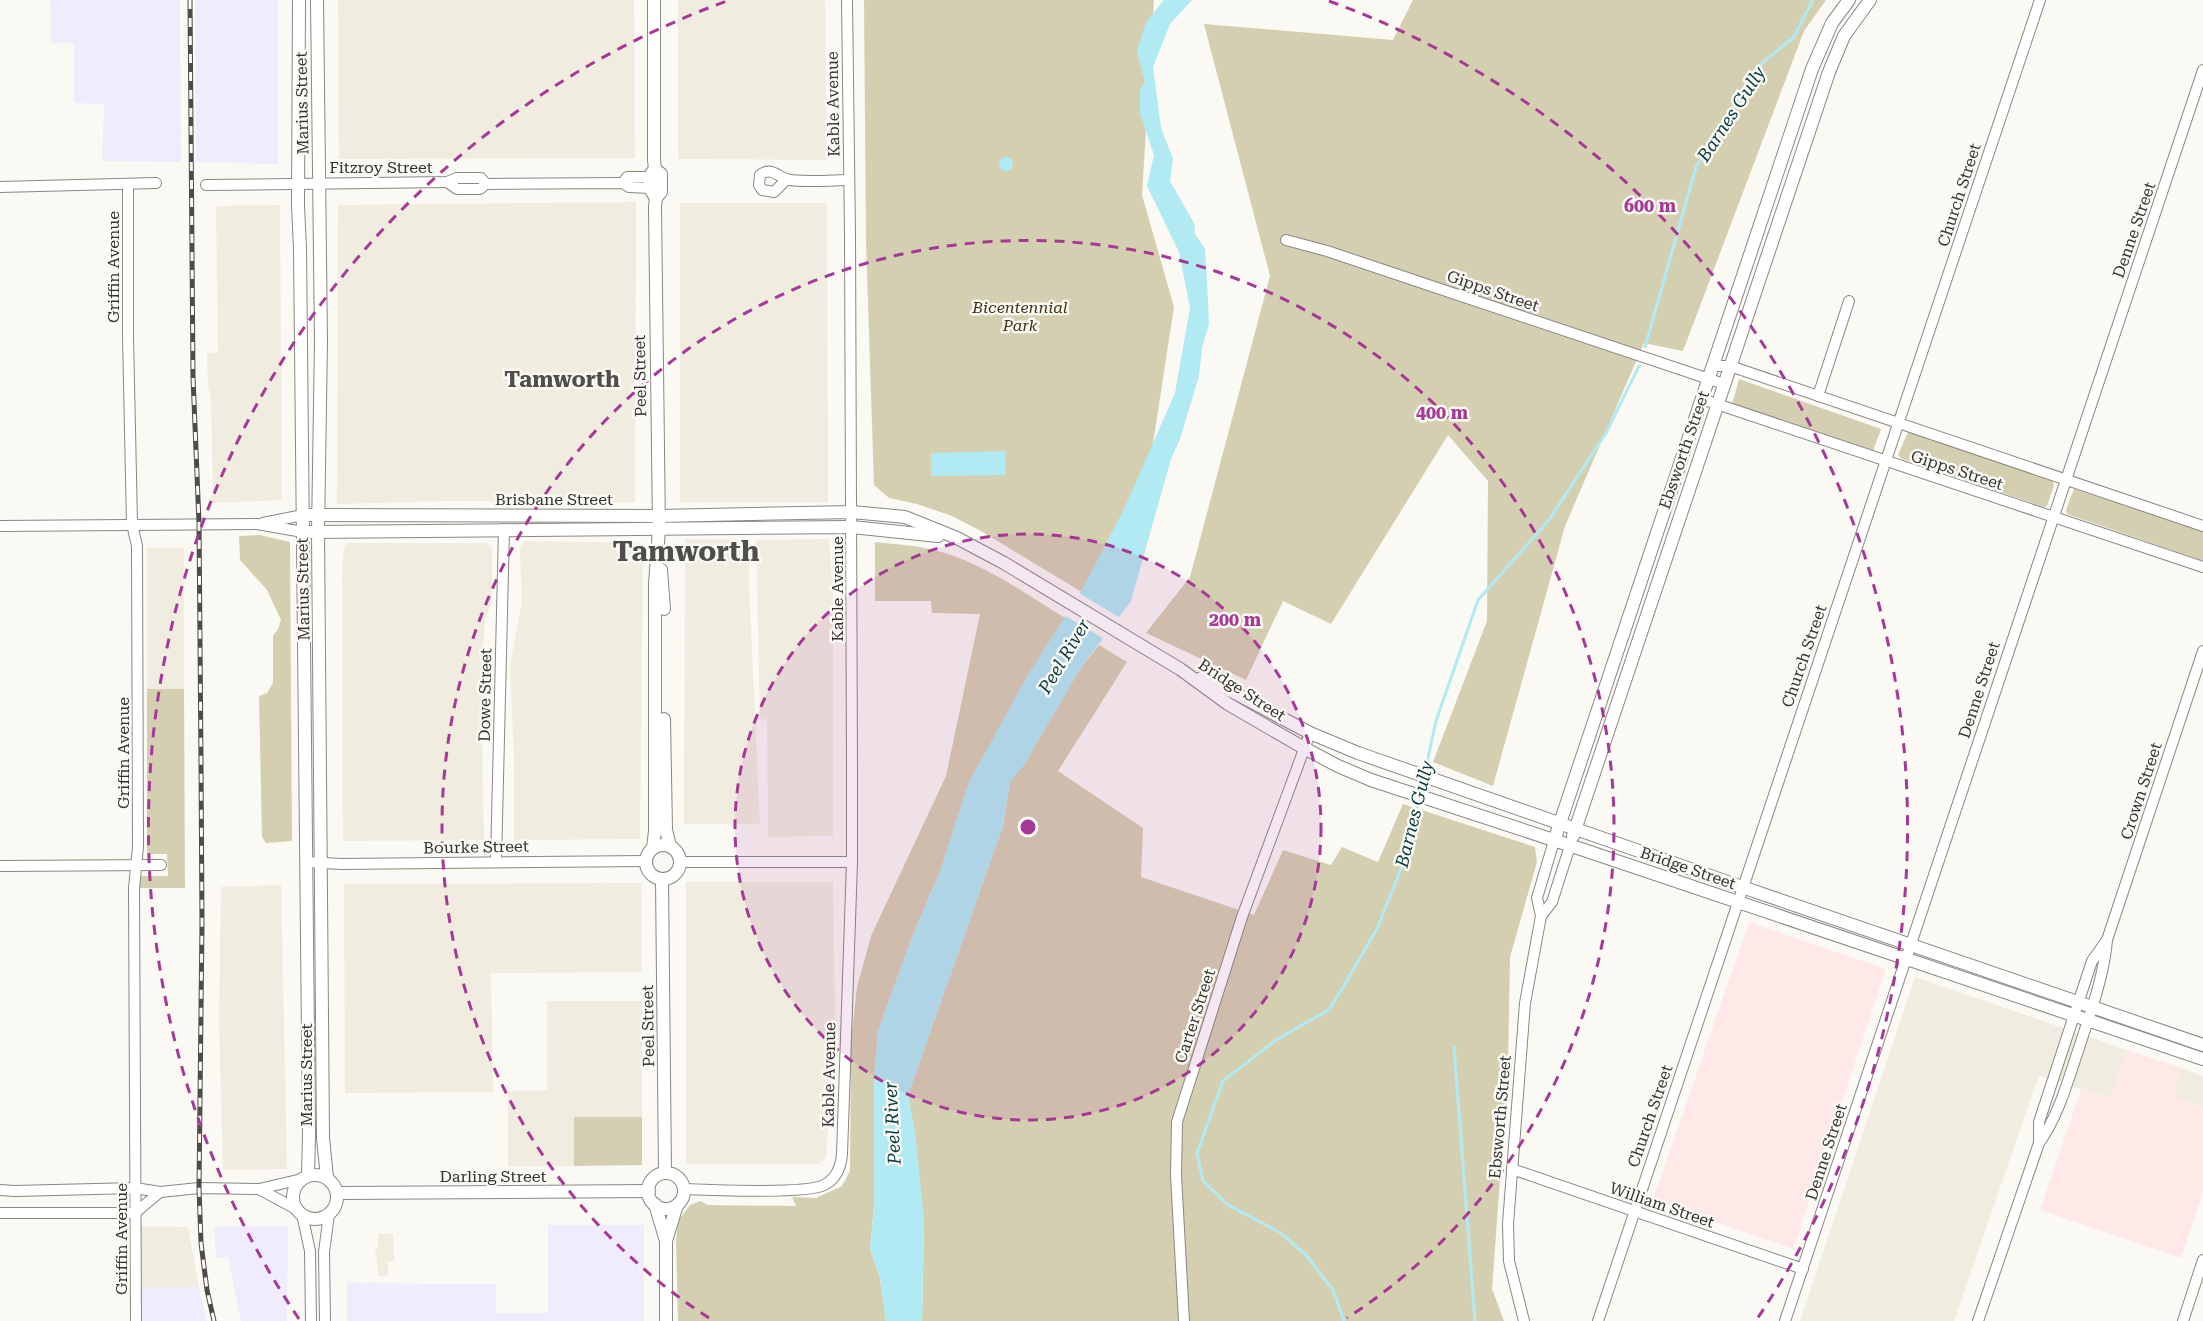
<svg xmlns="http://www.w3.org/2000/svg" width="2203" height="1321" viewBox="0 0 2203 1321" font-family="'Roboto Serif',serif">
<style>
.built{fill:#f0ede0}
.industrial{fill:#f0ecfe}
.education{fill:#ffe9e8}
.green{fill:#d5cfb1}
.water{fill:#b1eaf2}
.pier{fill:#faf9f3}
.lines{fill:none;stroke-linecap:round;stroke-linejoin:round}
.stream{stroke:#b1eaf2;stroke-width:3}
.minor-casing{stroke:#898883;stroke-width:12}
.major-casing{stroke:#898883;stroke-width:14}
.minor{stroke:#fff;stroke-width:10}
.major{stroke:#fff;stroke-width:12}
.rail-casing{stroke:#4d4c49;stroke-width:5}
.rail{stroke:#faf9f3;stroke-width:3;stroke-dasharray:9;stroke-linecap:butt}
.ring{fill:none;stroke:#a63896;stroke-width:3;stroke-dasharray:10 8}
.labels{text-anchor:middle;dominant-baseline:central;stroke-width:5;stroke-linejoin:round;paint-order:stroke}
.street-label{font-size:16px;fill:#333230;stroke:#faf9f3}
.park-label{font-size:16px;font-style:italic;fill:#3c3511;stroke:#faf9f3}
.water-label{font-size:18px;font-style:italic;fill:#033a40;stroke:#faf9f3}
.district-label{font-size:22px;font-weight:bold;fill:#4f4e49;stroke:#faf9f3}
.town-label{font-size:28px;font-weight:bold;fill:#4f4e49;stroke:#faf9f3}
.centre{fill:#a63896;stroke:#faf9f3;stroke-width:3}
.ring-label{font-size:18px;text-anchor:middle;font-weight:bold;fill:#a63896;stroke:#faf9f3;stroke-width:5;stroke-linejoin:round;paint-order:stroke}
</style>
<rect width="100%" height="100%" fill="#faf9f3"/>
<g class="built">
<path d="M338 0H634L635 158 339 159Z"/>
<path d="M678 0H825L827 160 678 159Z"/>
<path d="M636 202 635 502 449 501 337 504 338 205Z"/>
<path d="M680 203H827L828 502H680Z"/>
<path d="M280 205 282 500 211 503 209 499 213 494 211 398 208 386 207 354 218 352 216 206Z"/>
<path d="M685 539 749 540V586L760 824H684Z"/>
<path d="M829 539 833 598V836L768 837 767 720 760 719 756 540Z"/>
<path d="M524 541 643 543 640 839 514 840V756L510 665 522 602 520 548Z"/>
<path d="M348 543H487L492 547V603L485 618 481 692 484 840 343 841 342 573 344 547Z"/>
<rect x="147" y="548" width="37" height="141"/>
<path d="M686 882H833L835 1015 826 1157 819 1164H686Z"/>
<path d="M641 883 642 972 491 973 493 1092 345 1093 344 884Z"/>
<path d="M281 885 287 1169 223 1170 219 1020 221 887Z"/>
<path d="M1915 977 2127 1050 2110 1098 2039 1075 1954 1321H1800Z"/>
<path d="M547 1001H642V1117H574V1166H508V1091L547 1090Z"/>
<path d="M2182 1068 2203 1076V1107L2172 1097Z"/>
<path d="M139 1226 188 1227 199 1287 140 1288Z"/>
<path d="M378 1234H393L394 1261H388V1276H379L375 1248H378Z"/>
</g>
<g class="industrial">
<path d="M50 0H180L181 162 102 161 104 104 74 103V43H51Z"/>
<path d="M195 0H278V164L196 162Z"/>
<path d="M548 1225H644V1321H347V1283L496 1284V1313H548Z"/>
<path d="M288 1226 287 1321H241L228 1257 216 1258 214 1227Z"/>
<path d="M199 1287 207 1321H141L140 1288Z"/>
</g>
<g class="education">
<path d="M1749 922 1886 969 1793 1249 1653 1200Z"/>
<path d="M2127 1050 2182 1068 2172 1097 2203 1107V1192L2181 1258 2040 1210 2081 1089 2110 1098Z"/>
</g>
<g class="green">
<path d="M864 0H1154L1142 195 1174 307 1148 476 1090 597 981 531 952 516 917 504 889 498 874 485 866 242Z"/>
<path d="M1413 0H1826L1804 31 1683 351 1644 343 1565 526 1493 786 1433 762 1487 621 1488 481 1448 435 1331 624 1283 601 1246 680 1146 633 1190 577 1270 276 1204 24 1393 40Z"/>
<path d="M1739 379 1881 429 1872 454 1732 405Z"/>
<path d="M1908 432 2052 480 2054 485 2047 506 2044 507 1902 459 1898 455Z"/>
<path d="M2074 489 2203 530V561L2067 514 2066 510Z"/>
<path d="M260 535 290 542 292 841 266 843 262 837 259 696 267 693 273 683V636L278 629 281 620 267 590 240 560 239 536Z"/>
<path d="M875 542C893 544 912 545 930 549 979 560 1023 592 1065 618L939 874 914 932 878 1031 874 1079V1207L870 1249 880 1278 886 1321H678L676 1240 678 1221 690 1205 700 1201 708 1205 796 1206 792 1197 816 1198 842 1186 850 1171 851 1042 857 987 871 936 946 776 980 614 932 613 931 601H875Z"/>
<path d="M1099 645 1127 662 1058 771 1143 828 1141 877 1254 915 1283 850 1331 865 1342 847 1378 862 1403 804 1535 847 1537 862 1510 957 1508 1069 1492 1289 1504 1321H922L924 1221 908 1095 1003 826 1010 782 1024 764 1080 669Z"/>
<path d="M147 689H184L185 888H140V876H168L167 854H147Z"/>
<path d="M574 1117H642V1165L574 1166Z"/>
</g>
<g class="water">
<path d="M1164 0H1192L1170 24 1153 67 1161 128 1173 159 1170 181 1194 223 1195 234 1205 249 1208 300 1209 324 1202 348 1199 376 1180 439 1171 459 1131 601 1080 669 1024 765 1010 782 1003 826 908 1095 915 1131 924 1221 922 1321H886L880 1278 870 1249 874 1207V1079L878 1031 914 932 939 874 968 784 1027 676 1082 590 1125 507 1175 393 1190 308 1179 252 1147 186 1154 155 1140 113V89L1145 82 1137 51 1146 22Z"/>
<circle cx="1006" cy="164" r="7"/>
<path d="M1005 451 1006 475 931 476V453Z"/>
</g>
<path class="pier" d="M1077 592 1122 619 1106 640 1064 615Z"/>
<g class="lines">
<g class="stream">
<path d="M1645 347 1696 167 1763 62 1793 38 1813 0"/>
<path d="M1425 772 1436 721 1478 600 1549 520 1606 433 1639 366"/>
<path d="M1420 793 1423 779"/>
<path d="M1454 1047 1475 1321"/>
<path d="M1344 1321 1333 1290 1306 1255 1281 1233 1228 1205 1203 1181 1197 1153 1223 1081 1276 1040 1330 1009 1377 929 1407 854 1419 799"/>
</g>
<g class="minor-casing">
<g id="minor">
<path d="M787 179 774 192 762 190 759 185 760 175C771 167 776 175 786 179 797 183 835 180 849 180"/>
<path d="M447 182 457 189H480L486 184 623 183 629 187 650 188"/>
<path d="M623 183 627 177H649"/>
<path d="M128 185V336L132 524 137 546 138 847 134 888 136 1321"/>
<path d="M206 185 447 182 457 178H481L486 184"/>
<path d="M0 187 156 183"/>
<path d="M1286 240 1327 251 1724 384"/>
<path d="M1713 366H1730L2203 526"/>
<path d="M1818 396 1849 301"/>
<path d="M1702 399 2203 567"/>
<path d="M263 523 303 515"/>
<path d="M0 526 257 524 303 532"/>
<path d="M308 862 341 864 646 861"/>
<path d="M496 862 504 529"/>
<path d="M680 862H852"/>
<path d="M0 866 161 865"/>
<path d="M1541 916 1552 902 1570 846"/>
<path d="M2039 1142V1122L2092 961 2107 940"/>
<path d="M1512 1169 1803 1269"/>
<path d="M259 1189 298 1210"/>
<path d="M684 1189C708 1190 807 1194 824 1185 836 1179 841 1167 842 1154L852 862V772L850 234 847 0"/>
<path d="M0 1190 15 1191 135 1188 160 1192 199 1188 259 1189 302 1179"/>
<path d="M0 1213H135L160 1192"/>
<path d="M302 1214 310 1251 311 1321"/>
<path d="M325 1321 324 1252 329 1214"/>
<path d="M1184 1321 1176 1175 1177 1122 1242 917 1310 733"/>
<path d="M1524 1321 1509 1261 1508 1224 1525 1003 1541 916 1537 898 1554 841"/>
<path d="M1598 1321 2040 0"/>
<path d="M1785 1321 2203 70"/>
<path d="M1978 1321 2039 1143C2059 1115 2068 1080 2079 1048 2090 1013 2104 977 2107 940L2203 651"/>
<path d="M2183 1321 2203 1260"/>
</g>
</g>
<g class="major-casing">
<g id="major">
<path d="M299 0 298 206 300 248 309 1136 308 1176"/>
<path d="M317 0 321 342 318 532 323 1138 327 1178"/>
<path d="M655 169C646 178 649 189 656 198"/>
<path d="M303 515 659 516 852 512 905 517 957 538 1004 563 1180 669 1228 704 1304 748 1338 766 1371 780 1581 849 2203 1059"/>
<path d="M311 532 852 527 938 536"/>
<path d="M661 570 664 609"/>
<path d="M1201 678 1233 692 1310 733 1358 753 1742 887 2203 1045"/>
<path d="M664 719 666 830 670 846"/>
<path d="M1573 836 1829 72 1844 36 1870 0"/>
<path d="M1554 841 1812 69 1832 23 1849 0"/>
<circle cx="663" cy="862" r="17"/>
<path d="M653 848 655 831V584L659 529 655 207 656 198 661 192V174L655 169 654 160V0"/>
<path d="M662 879 665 1173"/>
<circle cx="666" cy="1191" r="18"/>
<circle cx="315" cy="1197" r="22"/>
<path d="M337 1193 649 1191"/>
<path d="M655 1204 666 1241V1321"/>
<path d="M666 1241 677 1205"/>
</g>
</g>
<use href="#minor" class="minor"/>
<use href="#major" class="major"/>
<g class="rail-casing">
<path id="rail" d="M190 0 193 377 199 523 201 761 202 923 199 1188 201 1243 207 1290 214 1321"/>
</g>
<use href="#rail" class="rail"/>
</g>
<circle cx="1028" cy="827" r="293" fill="#a63896" fill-opacity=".12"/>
<g class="ring">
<circle cx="1028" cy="827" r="293"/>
<path d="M709 1318A586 586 0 1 1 1347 1318"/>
<path d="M299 1319A879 879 0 0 1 727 1M1329 1A879 879 0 0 1 1757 1319"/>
</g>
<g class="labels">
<g class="street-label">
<text transform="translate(302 103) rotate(-91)">Marius Street</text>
<text transform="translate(833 104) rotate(-91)">Kable Avenue</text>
<text x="381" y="167">Fitzroy Street</text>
<text transform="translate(1959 195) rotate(-72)">Church Street</text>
<text transform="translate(2134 230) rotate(-71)">Denne Street</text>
<text transform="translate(113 267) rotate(-90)">Griffin Avenue</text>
<text transform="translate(1493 291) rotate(19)">Gipps Street</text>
<text transform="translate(640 376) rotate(-91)">Peel Street</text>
<text transform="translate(1684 450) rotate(-71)">Ebsworth Street</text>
<text transform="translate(1957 470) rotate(18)">Gipps Street</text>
<text x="554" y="499">Brisbane Street</text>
<text transform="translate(303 589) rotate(-91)">Marius Street</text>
<text transform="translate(837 589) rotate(-90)">Kable Avenue</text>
<text transform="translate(1804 656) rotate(-71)">Church Street</text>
<text transform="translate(1242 690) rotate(33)">Bridge Street</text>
<text transform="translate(1979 690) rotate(-72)">Denne Street</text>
<text transform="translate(485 695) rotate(-89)">Dowe Street</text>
<text transform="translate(123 753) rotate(-90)">Griffin Avenue</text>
<text transform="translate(2141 791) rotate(-72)">Crown Street</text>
<text transform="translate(476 847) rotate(-1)">Bourke Street</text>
<text transform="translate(1688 868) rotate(19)">Bridge Street</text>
<text transform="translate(1195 1016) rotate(-72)">Carter Street</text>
<text transform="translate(648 1026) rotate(-91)">Peel Street</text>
<text transform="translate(306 1075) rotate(-90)">Marius Street</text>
<text transform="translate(829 1075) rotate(-89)">Kable Avenue</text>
<text transform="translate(1650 1116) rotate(-71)">Church Street</text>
<text transform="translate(1500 1117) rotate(-85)">Ebsworth Street</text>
<text transform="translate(1826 1152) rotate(-72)">Denne Street</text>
<text x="493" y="1176">Darling Street</text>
<text transform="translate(1662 1205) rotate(19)">William Street</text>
<text transform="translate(121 1239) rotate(-90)">Griffin Avenue</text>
</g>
<g class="park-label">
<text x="1020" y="307">Bicentennial<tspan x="1020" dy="18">Park</tspan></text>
</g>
<g class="water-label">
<text transform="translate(1731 114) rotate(-57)">Barnes Gully</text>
<text transform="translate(1064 656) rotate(-59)">Peel River</text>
<text transform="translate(1414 814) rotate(-76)">Barnes Gully</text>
<text transform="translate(892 1123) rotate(-93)">Peel River</text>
</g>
<g class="district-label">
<text x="562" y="379">Tamworth</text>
</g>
<g class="town-label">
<text x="686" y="551">Tamworth</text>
</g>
</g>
<circle cx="1028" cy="827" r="9" class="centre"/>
<g class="ring-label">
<text x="1650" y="212">600 m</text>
<text x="1442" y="419">400 m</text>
<text x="1235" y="626">200 m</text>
</g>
</svg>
